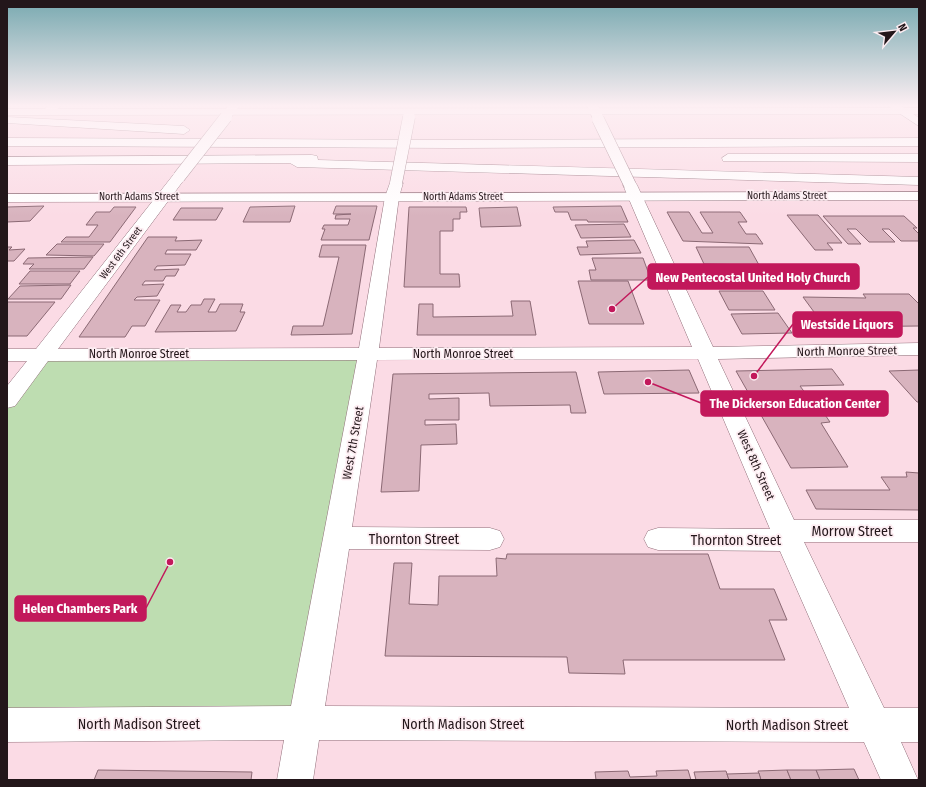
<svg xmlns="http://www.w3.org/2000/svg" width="926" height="787" viewBox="0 0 926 787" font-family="'Fira Sans Condensed',sans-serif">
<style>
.green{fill:#beddb1}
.building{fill:#d8b3be;stroke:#8b6974}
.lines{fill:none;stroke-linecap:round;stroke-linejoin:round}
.minor-casing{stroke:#906e79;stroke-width:1}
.primary-casing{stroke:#906e79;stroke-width:1}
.motorway-casing{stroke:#906e79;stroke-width:1}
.minor{fill:#fff;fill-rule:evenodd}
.primary{fill:#fff;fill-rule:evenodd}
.motorway{fill:#fff;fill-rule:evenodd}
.minor-bridge-casing{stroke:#906e79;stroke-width:13;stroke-linecap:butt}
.minor-bridge{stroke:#fff;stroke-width:12}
.labels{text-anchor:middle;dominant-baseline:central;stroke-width:3.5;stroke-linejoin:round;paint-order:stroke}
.far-street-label{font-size:10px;fill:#23161a;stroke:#fdedf2}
.street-label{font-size:12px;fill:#23161a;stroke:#fdedf2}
.near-street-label{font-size:14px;fill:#23161a;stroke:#fdedf2}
.leader{fill:none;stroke:#c2185b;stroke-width:1.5}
.callout-dot{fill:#c2185b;stroke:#fdedf2;stroke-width:1.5}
.callout{fill:#c2185b;stroke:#c2185b;stroke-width:1.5}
.callout-label{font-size:13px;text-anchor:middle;font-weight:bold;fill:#fff}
</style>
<rect width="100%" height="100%" fill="#fbdbe5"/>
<path class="green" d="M368 354 305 723 7 725V401L43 355Z"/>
<g class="building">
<path d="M44 206 30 221 7 222V207Z"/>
<path d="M295 206 290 222H243L250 207Z"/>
<path d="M336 206H377L369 240H321L325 229H322L324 225H348L350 219H335L336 215 351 214H333Z"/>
<path d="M621 206 628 222H588L587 220H571L568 212H555L553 207Z"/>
<path d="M114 207H136L110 242H61L66 237H89L98 225H86L96 212H110Z"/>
<path d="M409 207H466L467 212H460V219H453V231H440V274H459L460 287H404Z"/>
<path d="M517 207 521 226 481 227 479 208Z"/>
<path d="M181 208H223L216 220H173Z"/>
<path d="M667 212H689L702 233H713L700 212H740L747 222H738L746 234H756L763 244 683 241Z"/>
<path d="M787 215H818L842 243H827L833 250H815Z"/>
<path d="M823 216H904L917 228H913L919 234V241H901L889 229H882L895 242H869L856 229H847L861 244H848Z"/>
<path d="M624 224 631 237 581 238 575 225Z"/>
<path d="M148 237H177L175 241 202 240 196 250H167L165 254H191L185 265 157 266 154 270 179 269 175 276H166L163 281H145L142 285 164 284 157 296 137 297 134 300H160L145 326H132L125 337H79Z"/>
<path d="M634 240 641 253 580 255 577 247H588L586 241Z"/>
<path d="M57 244H104L94 256 46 255Z"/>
<path d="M322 245H366L352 334 291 335 293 326H323L339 257H319Z"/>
<path d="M7 247H12L9 250 25 249 14 261H7Z"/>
<path d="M696 247H749L759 265 704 264Z"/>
<path d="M93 257 84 269H29L34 264H23L28 258Z"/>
<path d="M592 258H643L651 280H591L589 270H596Z"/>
<path d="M30 271H80L70 284H19Z"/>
<path d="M578 281H628L644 324H589Z"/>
<path d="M71 285 61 299H8L20 286Z"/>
<path d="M719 291H763L775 310H729Z"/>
<path d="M863 294H909L919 304V326L825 327 803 297 866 298Z"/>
<path d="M204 299H215L208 312H216L220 304H243L240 312H245L236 331 155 332 171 305H181L177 312H186L191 305H201Z"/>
<path d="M511 301H530L536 335H417L419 304H433V317L513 316Z"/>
<path d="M7 302H55L27 336H7Z"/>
<path d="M778 313 792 333 742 334 731 314Z"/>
<path d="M832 369 844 385 800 386 806 394 780 395 783 400 814 399 830 422 821 423 848 467 791 468 736 371Z"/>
<path d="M689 370 699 393 604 394 598 372Z"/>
<path d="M919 370V402H917L889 371Z"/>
<path d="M576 372 586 413H571L570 405 490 406 489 393 429 394V399L459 398V420H425V425L456 424 457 444 421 445 419 491 381 492 393 374Z"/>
<path d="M906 472 919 473V510L816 509 806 490H890L881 477H907Z"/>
<path d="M507 554H708L720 589H774L787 620H769L785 660H623L625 674 569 673 567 657 385 656 394 563H412L409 604 438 605 439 576H497L496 558 506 559Z"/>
<path d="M854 769 859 780H820L816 770Z"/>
<path d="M98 770 252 772 251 780H94Z"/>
<path d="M688 770 691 780H596L595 772 628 771 630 777 657 776 656 771Z"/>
<path d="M787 770 791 780H761L758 771Z"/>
<path d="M787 770H816L820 780H791Z"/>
<path d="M726 771 729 780H696L694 772Z"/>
<path d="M759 773 761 780H729L727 774Z"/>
</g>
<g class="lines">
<g class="minor-casing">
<g id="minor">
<path d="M49 105H62L52 114H44L42 112Z"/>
<path d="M229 105H240L230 119H222L220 117Z"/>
<path d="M587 105H598L604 119 602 121H594Z"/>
<path d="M887 105H900L919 118V126Z"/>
<path d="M179 173 184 174 186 177 58 349 359 348 385 197 391 180H401L403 183 399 197 379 348 692 347 623 185 625 182H635L637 185 713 347 919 343V355L718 359 794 520H919V542H804L884 708H919V742H901L918 780H881L864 742 319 740 313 780H277L284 740 7 742V708L291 706 357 360 48 361 15 406 7 408V386L27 361H7V349H36L174 174ZM698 359 770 529 658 528 648 531 644 539 648 547 658 550 780 551 849 708 325 706 349 549 490 550 500 547 504 539 500 531 490 528 352 527 377 360Z"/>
</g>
</g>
<g class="primary-casing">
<g id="primary">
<path d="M919 108V114L7 115V109Z"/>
<path d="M919 192V200L7 202V194Z"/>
</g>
</g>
<g class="motorway-casing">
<g id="motorway">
<path d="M7 117 184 126 190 130 184 134 7 123Z"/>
<path d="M7 138 453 140 919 138V146L453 148 7 146Z"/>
<path d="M728 154H919V162L723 161 722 158Z"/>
<path d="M312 155 317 156 318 160 919 177V185L297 167 290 163 7 165V157Z"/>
</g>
</g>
<use href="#minor" class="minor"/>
<use href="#primary" class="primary"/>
<use href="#motorway" class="motorway"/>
<g class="minor-bridge-casing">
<g id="minor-bridge">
<path d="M598 119 630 185"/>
<path d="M179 177 226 117"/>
<path d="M396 183 409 117"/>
</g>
</g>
<use href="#minor-bridge" class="minor-bridge"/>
</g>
<linearGradient id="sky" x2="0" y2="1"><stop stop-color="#78a9b0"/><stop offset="0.49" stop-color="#fdeff3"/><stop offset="1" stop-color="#fdeff3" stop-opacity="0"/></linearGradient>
<rect width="926" height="216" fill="url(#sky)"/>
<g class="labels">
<g class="far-street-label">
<text x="787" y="196">North Adams Street</text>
<text x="139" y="197">North Adams Street</text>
<text x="463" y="197">North Adams Street</text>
<text transform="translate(121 253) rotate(-53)">West 6th Street</text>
</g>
<g class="street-label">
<text transform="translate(847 351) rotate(-1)">North Monroe Street</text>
<text x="139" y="354">North Monroe Street</text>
<text x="463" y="354">North Monroe Street</text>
<text transform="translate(353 443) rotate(-80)">West 7th Street</text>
<text transform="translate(756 465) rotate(66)">West 8th Street</text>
</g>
<g class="near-street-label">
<text x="852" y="531">Morrow Street</text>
<text x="414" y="539">Thornton Street</text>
<text x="736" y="540">Thornton Street</text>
<text x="139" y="724">North Madison Street</text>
<text x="463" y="724">North Madison Street</text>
<text x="787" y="725">North Madison Street</text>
</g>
</g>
<path class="leader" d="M612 309L648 277M754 376L793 324M648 382L701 403M170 562L146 608"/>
<g class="callout-dot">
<circle cx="612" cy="309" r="4"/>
<circle cx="754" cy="376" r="4"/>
<circle cx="648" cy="382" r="4"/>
<circle cx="170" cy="562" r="4"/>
</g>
<g class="callout">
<rect x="648" y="264" width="211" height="25" rx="4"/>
<rect x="793" y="312" width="109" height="25" rx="4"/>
<rect x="701" y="391" width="187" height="25" rx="4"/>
<rect x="15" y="596" width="131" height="25" rx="4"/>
</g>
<g class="callout-label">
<text x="753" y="282">New Pentecostal United Holy Church</text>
<text x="847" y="329">Westside Liquors</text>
<text x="795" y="408">The Dickerson Education Center</text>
<text x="80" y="613">Helen Chambers Park</text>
</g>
<rect width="926" height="787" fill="none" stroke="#23161a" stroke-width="16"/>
<g transform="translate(894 32) rotate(62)" stroke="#fdedf2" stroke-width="3" paint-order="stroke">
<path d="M0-3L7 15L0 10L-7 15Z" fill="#23161a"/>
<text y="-6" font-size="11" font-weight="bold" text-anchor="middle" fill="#23161a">N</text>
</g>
</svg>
